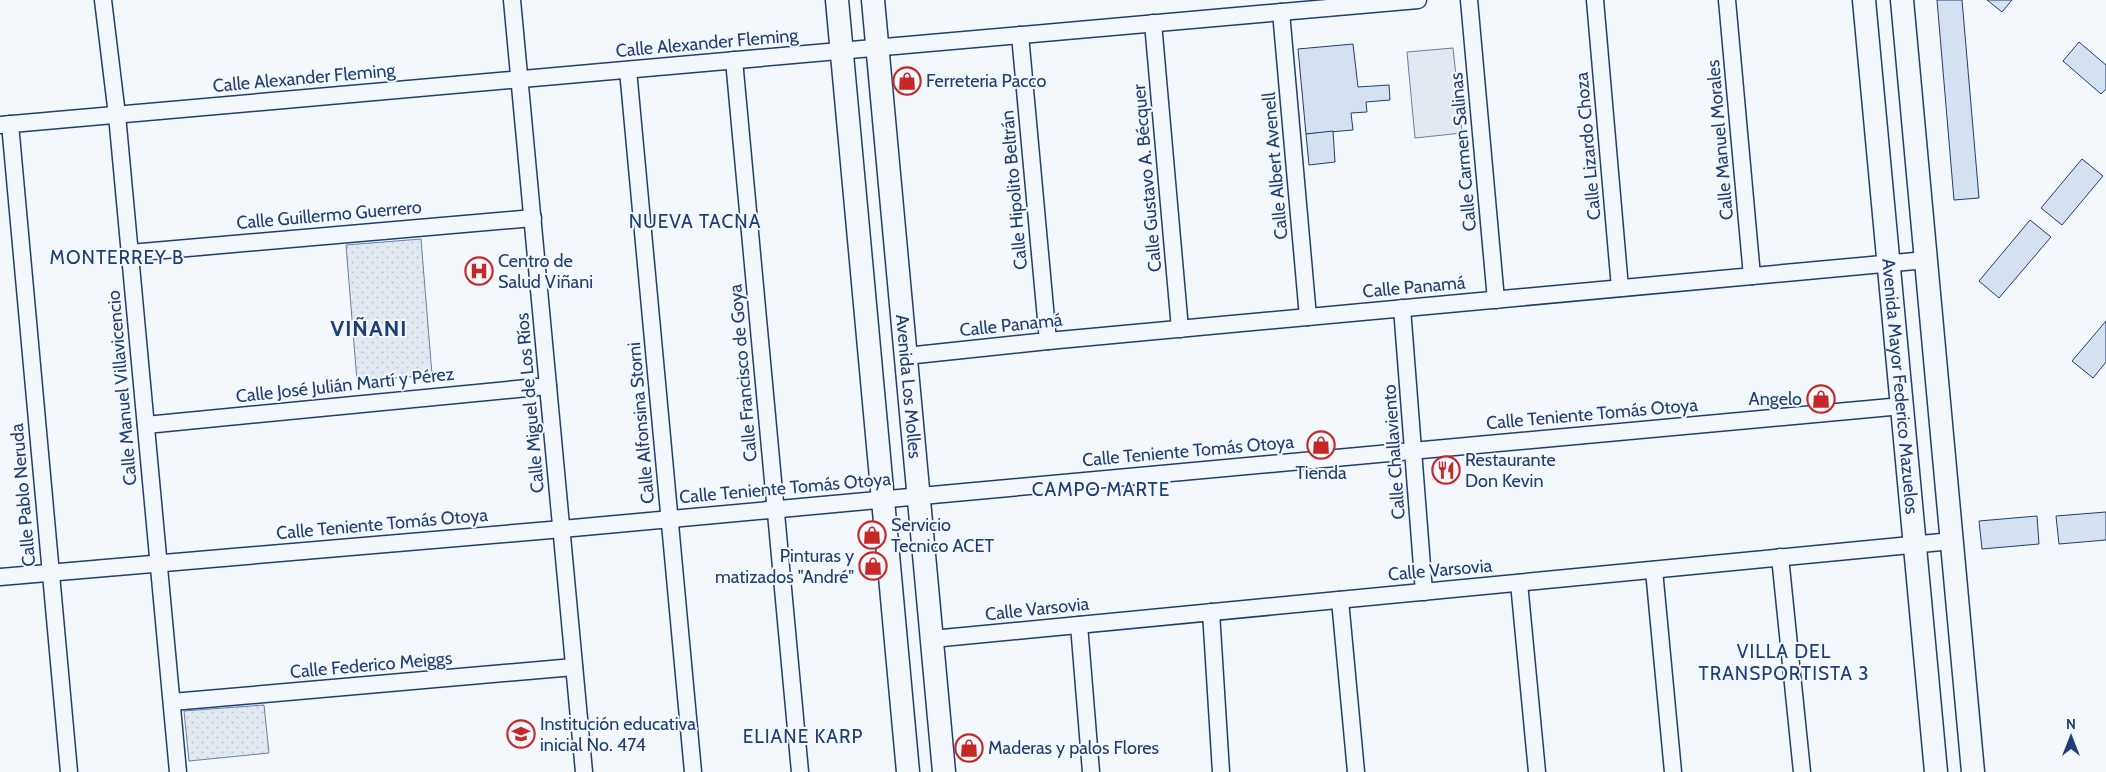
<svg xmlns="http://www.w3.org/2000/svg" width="2106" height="772" viewBox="0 0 2106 772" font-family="Cabin,sans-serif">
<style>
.grass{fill:#e3e9f0;stroke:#687fa3}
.park{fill:url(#park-dots);stroke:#687fa3}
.building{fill:#d5e0f0;stroke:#1d3f73}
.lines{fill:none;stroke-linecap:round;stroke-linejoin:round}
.street-casing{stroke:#1d3f73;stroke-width:19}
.secondary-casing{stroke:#1d3f73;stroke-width:25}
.street{stroke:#f4f7fb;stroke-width:16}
.secondary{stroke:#f4f7fb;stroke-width:22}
.labels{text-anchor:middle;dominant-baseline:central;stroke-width:4;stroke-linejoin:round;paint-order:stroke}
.street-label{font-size:18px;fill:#1d3f73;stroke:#f4f7fb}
.poi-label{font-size:18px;fill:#1d3f73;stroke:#f4f7fb;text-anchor:start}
.neighbourhood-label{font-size:19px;letter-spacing:1px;fill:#1d3f73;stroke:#f4f7fb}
.district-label{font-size:22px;font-weight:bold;letter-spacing:1px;fill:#1d3f73;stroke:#f4f7fb}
</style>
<defs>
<pattern id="park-dots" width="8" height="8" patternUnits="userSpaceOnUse" patternTransform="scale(1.25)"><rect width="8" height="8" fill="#e3e9f0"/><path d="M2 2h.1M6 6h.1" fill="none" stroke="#c2c9d1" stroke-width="1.8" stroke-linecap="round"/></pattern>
</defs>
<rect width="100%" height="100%" fill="#f4f7fb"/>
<path class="grass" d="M1453 48 1462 133 1415 138 1407 52Z"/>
<g class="park">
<path d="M421 239 432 375 357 381 346 245Z"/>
<path d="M264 705 269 753 189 761 184 711Z"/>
</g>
<g class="building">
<path d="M1937 0H1962L1979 198 1954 200Z"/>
<path d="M1987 0H2012L2002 12Z"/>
<path d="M2079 42 2106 65V89L2101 94 2063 61Z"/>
<path d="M1353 44 1358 87 1389 85 1390 100 1366 102 1367 112 1351 113 1353 130 1306 134 1298 49Z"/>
<path d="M1333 131 1335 162 1309 165 1306 134Z"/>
<path d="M2082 159 2103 176 2062 225 2041 208Z"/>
<path d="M2030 220 2051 237 1999 298 1979 281Z"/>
<path d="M2106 321V362L2093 378 2072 361Z"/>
<path d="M2106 512V540L2059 544 2056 516Z"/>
<path d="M2037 516 2039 544 1982 549 1979 521Z"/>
</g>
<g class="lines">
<g class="street-casing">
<g id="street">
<path d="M103 0 117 115 178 772"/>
<path d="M512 0 584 772"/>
<path d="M1469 0 1496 300"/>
<path d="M1595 0 1620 288"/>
<path d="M1727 0 1752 276"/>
<path d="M1281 12 1308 317"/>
<path d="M1153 23 1180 329"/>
<path d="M1020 35 1048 341"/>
<path d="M734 60 800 772"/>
<path d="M628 70 693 772"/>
<path d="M10 124 69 772"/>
<path d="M0 125 1418 0"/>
<path d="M130 253 533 218"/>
<path d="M1402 308 1424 592"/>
<path d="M906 356 1048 341 1926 260"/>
<path d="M146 425 548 386"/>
<path d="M1780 557 1802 772"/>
<path d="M1654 570 1673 772"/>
<path d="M0 577 562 529 1902 406"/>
<path d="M1519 583 1537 772"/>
<path d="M1340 600 1356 772"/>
<path d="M1211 612 1221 772"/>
<path d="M1079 625 1091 772"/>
<path d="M932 639 1952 541"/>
<path d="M172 702 574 667"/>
</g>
</g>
<g class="secondary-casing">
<g id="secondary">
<path d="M837 0 908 772"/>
<path id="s1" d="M873 0 944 772"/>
<path id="s2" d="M1864 0 1936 772"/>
<path d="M1902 0 1973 772"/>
</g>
</g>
<use href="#street" class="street"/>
<use href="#secondary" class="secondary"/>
</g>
<defs>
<g id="shop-ring" transform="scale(1.4375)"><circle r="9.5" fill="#f4f7fb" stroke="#c62828" stroke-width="1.5"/><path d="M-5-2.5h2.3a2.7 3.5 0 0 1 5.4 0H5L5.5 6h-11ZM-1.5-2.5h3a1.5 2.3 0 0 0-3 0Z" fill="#c62828"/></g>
<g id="hospital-ring" transform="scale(1.4375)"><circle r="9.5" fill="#f4f7fb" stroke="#c62828" stroke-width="1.5"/><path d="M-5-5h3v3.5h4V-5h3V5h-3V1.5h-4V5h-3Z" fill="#c62828"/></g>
<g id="restaurant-ring" transform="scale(1.4375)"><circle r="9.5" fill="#f4f7fb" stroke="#c62828" stroke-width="1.5"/><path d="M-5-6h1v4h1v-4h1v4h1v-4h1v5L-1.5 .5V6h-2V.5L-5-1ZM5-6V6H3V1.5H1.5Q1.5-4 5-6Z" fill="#c62828"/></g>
<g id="school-ring" transform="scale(1.4375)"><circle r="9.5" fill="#f4f7fb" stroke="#c62828" stroke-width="1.5"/><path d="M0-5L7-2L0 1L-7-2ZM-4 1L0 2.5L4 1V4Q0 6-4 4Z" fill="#c62828"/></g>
</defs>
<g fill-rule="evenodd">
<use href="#shop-ring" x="907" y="81"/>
<use href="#hospital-ring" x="479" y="271"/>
<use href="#shop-ring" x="1821" y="399"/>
<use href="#shop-ring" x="1321" y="445"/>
<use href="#restaurant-ring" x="1446" y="470"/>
<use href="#shop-ring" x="872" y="535"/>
<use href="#shop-ring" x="873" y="566"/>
<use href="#school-ring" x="521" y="734"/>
<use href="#shop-ring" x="969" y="748"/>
</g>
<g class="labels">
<g class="street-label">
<text transform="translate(707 43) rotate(-5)">Calle Alexander Fleming</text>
<text transform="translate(304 78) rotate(-5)">Calle Alexander Fleming</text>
<text transform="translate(1720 140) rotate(-95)">Calle Manuel Morales</text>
<text transform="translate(1588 146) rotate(-95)">Calle Lizardo Choza</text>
<text transform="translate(1463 152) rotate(-95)">Calle Carmen Salinas</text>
<text transform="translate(1275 166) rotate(-95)">Calle Albert Avenell</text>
<text transform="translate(1147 178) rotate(-95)">Calle Gustavo A. Bécquer</text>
<text transform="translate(1014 190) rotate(-95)">Calle Hipolito Beltrán</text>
<text transform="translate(329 215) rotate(-5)">Calle Guillermo Guerrero</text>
<text transform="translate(1414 287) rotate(-5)">Calle Panamá</text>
<text transform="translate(1011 325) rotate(-6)">Calle Panamá</text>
<text transform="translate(743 373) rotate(-95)">Calle Francisco de Goya</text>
<text transform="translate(345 385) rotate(-6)">Calle José Julián Martí y Pérez</text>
<text stroke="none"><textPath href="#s1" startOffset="388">Avenida Los Molles</textPath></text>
<text stroke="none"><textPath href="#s2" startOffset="388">Avenida Mayor Federico Mazuelos</textPath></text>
<text transform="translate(122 388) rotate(-95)">Calle Manuel Villavicencio</text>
<text transform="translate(530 403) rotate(-95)">Calle Miguel de Los Ríos</text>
<text transform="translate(1592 414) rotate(-5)">Calle Teniente Tomás Otoya</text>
<text transform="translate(641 423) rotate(-95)">Calle Alfonsina Storni</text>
<text transform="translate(1188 451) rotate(-5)">Calle Teniente Tomás Otoya</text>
<text transform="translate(1394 452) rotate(-94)">Calle Challaviento</text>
<text transform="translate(785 488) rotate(-5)">Calle Teniente Tomás Otoya</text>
<text transform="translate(23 495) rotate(-95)">Calle Pablo Neruda</text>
<text transform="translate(382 524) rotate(-5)">Calle Teniente Tomás Otoya</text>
<text transform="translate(1440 570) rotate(-5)">Calle Varsovia</text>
<text transform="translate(1037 609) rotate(-6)">Calle Varsovia</text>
<text transform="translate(371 665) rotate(-5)">Calle Federico Meiggs</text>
</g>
<g class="poi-label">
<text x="926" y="81">Ferreteria Pacco</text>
<text x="498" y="261">Centro de<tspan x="498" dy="21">Salud Viñani</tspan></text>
<text x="1802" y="399" text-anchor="end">Angelo</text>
<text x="1465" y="460">Restaurante<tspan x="1465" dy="21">Don Kevin</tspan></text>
<text x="1321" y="473" text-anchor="middle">Tienda</text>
<text x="891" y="525">Servicio<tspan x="891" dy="21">Tecnico ACET</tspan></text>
<text x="854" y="556" text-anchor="end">Pinturas y<tspan x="854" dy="21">matizados "André"</tspan></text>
<text x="540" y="724">Institución educativa<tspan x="540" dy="21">inicial No. 474</tspan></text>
<text x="988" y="748">Maderas y palos Flores</text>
</g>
<g class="neighbourhood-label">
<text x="695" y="221">NUEVA TACNA</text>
<text x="117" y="257">MONTERREY B</text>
<text x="1101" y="489">CAMPO MARTE</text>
<text x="1784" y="651">VILLA DEL<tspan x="1784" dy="22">TRANSPORTISTA 3</tspan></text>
<text x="803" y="736">ELIANE KARP</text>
</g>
<g class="district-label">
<text x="369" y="328">VIÑANI</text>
</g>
</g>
<g transform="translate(2071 737)" stroke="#f4f7fb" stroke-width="4" paint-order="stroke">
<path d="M0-4L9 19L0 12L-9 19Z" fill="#1d3f73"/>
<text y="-8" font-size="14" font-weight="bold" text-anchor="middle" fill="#1d3f73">N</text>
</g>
</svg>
